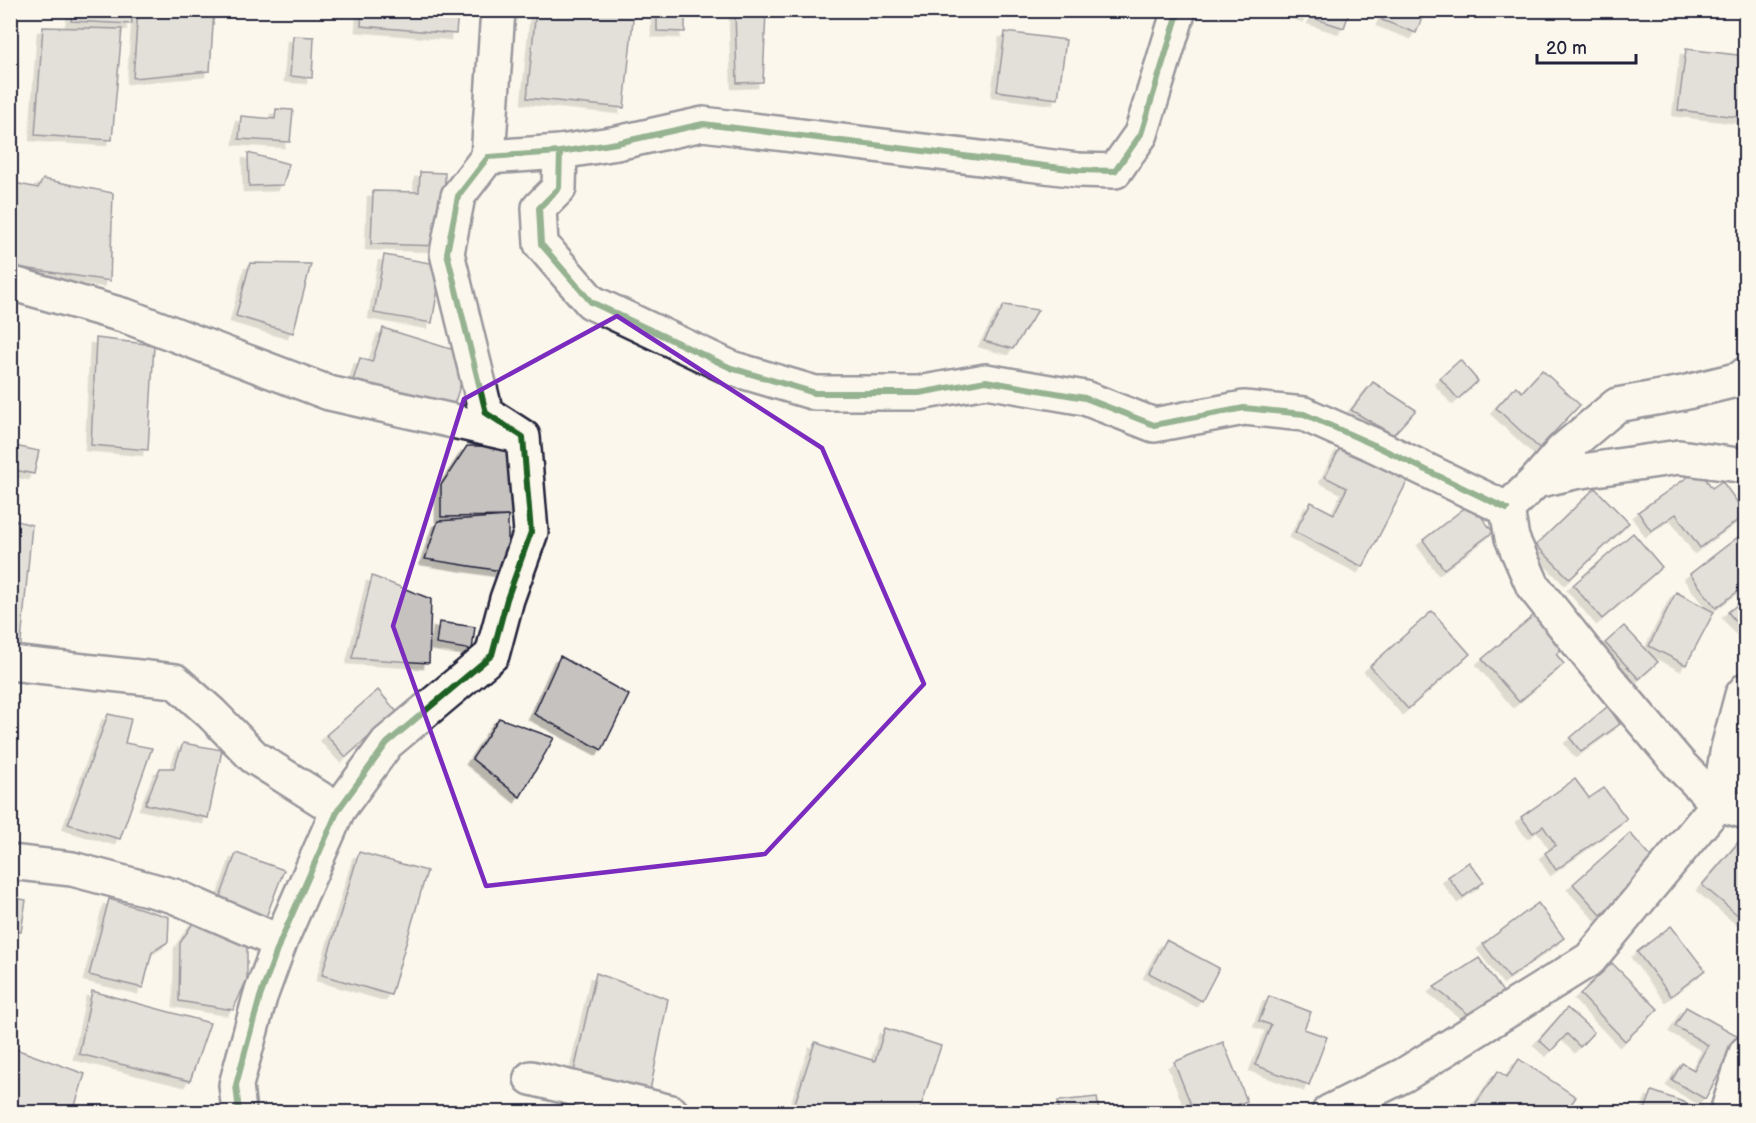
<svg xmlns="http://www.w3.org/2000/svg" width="1756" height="1123" viewBox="0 0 1756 1123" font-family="'Balsamiq Sans',sans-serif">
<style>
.building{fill:#c6c2c0;stroke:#22223b;stroke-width:1.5;filter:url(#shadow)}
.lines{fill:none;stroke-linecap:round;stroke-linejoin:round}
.street-casing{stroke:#22223b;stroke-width:38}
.street{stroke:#fbf7ec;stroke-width:33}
.cycleway-casing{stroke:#fbf7ec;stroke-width:10}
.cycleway{stroke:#1b5e20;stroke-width:6}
.marked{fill:none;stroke:#7b2cbf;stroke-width:4.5;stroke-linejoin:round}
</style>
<defs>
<filter id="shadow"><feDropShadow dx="-5.5" dy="5.5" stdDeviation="0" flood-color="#0004"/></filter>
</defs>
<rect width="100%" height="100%" fill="#fbf7ec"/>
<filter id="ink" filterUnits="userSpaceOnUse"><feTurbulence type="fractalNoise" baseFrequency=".0167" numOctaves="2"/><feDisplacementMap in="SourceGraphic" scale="12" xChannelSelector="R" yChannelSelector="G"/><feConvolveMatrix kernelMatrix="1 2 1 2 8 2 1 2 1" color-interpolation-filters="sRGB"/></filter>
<g filter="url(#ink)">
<g class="building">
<path d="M73 10H131L132 24 71 21Z"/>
<path d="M138 10H214L210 71 133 78Z"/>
<path d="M362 10H458L456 34 361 26Z"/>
<path d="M536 10H634L624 108 527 98Z"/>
<path d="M657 10H685V32L657 31Z"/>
<path d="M735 10H766L763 82 737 83Z"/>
<path d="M1288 10H1309L1308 16Z"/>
<path d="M1316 10H1350L1344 28 1313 18Z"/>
<path d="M1386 10H1425L1416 33 1382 20Z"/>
<path d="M43 27 122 29 112 140 35 135Z"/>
<path d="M1005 32 1066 40 1058 99 997 91Z"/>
<path d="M293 36 314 37 312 78 290 76Z"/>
<path d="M1686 49 1746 56V118L1678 110Z"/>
<path d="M276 109 293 110 290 142 239 139 241 116 275 119Z"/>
<path d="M248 153 289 164 283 185 249 186Z"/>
<path d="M420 172 445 173 443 246 371 244 373 191 419 192Z"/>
<path d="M43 179 113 193 110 281 10 266 14 183 38 188Z"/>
<path d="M384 255 442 265 432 323 374 313Z"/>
<path d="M250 263 311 264 293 333 236 316Z"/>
<path d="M1004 305 1038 310 1013 349 984 341Z"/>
<path d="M383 328 470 355 452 411 351 387 360 358 372 362Z"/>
<path d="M96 338 154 345 148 450 91 445Z"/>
<path d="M1460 360 1478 381 1458 399 1440 378Z"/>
<path d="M1542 370 1580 405 1539 448 1496 408 1516 386 1522 392Z"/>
<path d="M1373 382 1416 410 1393 435 1351 410Z"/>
<path d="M10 445 39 451 34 474 10 469Z"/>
<path d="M467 446H514V516L441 517V485Z"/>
<path d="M1341 446 1408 480 1363 567 1295 532 1311 502 1334 514 1347 488 1325 477Z"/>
<path d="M1699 469 1712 488 1722 481 1746 514 1700 548 1676 514 1651 531 1638 512Z"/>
<path d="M1595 488 1629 523 1570 579 1536 545Z"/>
<path d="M1471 503 1493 532 1444 569 1423 540Z"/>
<path d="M508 516V572L425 559 438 521Z"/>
<path d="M10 519 32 525 19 664 10 661Z"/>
<path d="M1633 533 1662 567 1602 619 1573 585Z"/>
<path d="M1738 537 1746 546V585L1716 608 1690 574Z"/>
<path d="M372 576 431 599 429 663 352 658Z"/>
<path d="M1676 592 1714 612 1686 665 1649 646Z"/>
<path d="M1746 598V634L1728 612Z"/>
<path d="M1540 610 1568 644 1556 654 1564 664 1519 702 1482 659Z"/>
<path d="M1432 611 1470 654 1408 709 1370 666Z"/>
<path d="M439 622 475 627 472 650 436 644Z"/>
<path d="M1624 626 1658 662 1639 679 1605 643Z"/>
<path d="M560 656 629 695 602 750 534 714Z"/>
<path d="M378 690 397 712 346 757 326 735Z"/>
<path d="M1608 706 1620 724 1581 752 1570 738Z"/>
<path d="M108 714 131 719 125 743 152 748 120 839 68 824Z"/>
<path d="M499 718 554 738 520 797 472 759Z"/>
<path d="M183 743 222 750 208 818 145 804 160 768H174Z"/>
<path d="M1575 779 1589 798 1604 788 1627 819 1556 870 1545 853 1556 845 1543 826 1533 833 1521 817Z"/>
<path d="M1630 833 1657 864 1601 915 1573 884Z"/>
<path d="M1743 837 1746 839V922L1702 885Z"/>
<path d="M359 852 427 871 391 995 322 975Z"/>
<path d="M236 853 284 870 266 917 219 901Z"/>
<path d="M1469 862 1484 882 1463 897 1448 877Z"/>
<path d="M10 897 26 900 21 932 10 930Z"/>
<path d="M109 899 169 917 168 942 152 952 143 988 89 975Z"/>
<path d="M1538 903 1564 938 1509 978 1483 944Z"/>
<path d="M195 920 247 940V979L233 1010 179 1001 180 943Z"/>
<path d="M1671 926 1705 970 1671 996 1637 952Z"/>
<path d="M1166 940 1219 968 1202 1001 1149 973Z"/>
<path d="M1479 958 1505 995 1472 1017 1434 987Z"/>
<path d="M1612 963 1658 1009 1625 1041 1580 994Z"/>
<path d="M596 973 668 999 650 1091 573 1076Z"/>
<path d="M92 991 210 1023 190 1081 79 1054Z"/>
<path d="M1269 996 1311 1012 1304 1029 1327 1037 1309 1085 1255 1065 1271 1025 1259 1021Z"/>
<path d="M1686 1007 1740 1037 1705 1099 1672 1080 1682 1063 1694 1070 1708 1045 1675 1026Z"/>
<path d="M1567 1008 1594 1032 1580 1047 1567 1034 1551 1051 1539 1040Z"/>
<path d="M885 1028 941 1046 919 1112H792L815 1042 875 1061Z"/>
<path d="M1223 1042 1247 1101 1222 1111 1223 1112H1194L1174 1062Z"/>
<path d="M10 1047 85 1074 73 1112H15L10 1111Z"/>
<path d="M1519 1059 1576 1097 1566 1112H1490L1476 1103 1498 1071 1507 1077Z"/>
<path d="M1652 1091 1712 1112H1644Z"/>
<path d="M1097 1097 1099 1112H1059L1058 1101Z"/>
</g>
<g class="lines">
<g class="street-casing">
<g id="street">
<path d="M560 152 559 188 539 208 541 244 591 302 731 368 815 393H919L986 381 1085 398 1154 425 1244 408 1304 414 1374 445 1507 509"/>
<path d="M488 157 498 10"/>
<path d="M10 283 126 316 329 393 510 434"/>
<path d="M1746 466 1679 457 1575 472 1536 481 1507 509 1512 538 1533 586 1591 659 1680 765 1718 804 1746 812"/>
<path d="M1536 481 1562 451 1617 405 1683 393 1740 379 1746 374"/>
<path d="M10 663 175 681 211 713 254 757 338 810"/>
<path d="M10 862 72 869 174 896 280 942"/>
<path d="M531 1078 671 1112"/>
<path d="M239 1112 236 1085 260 997 280 942 338 810 387 743 492 655 507 599 531 532 523 437 486 413 447 253 458 196 488 157 560 152 617 143 703 124 1078 170 1115 171 1141 134 1179 10"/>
<path d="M1329 1112 1404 1075 1590 959 1718 804 1728 748 1742 695 1746 690"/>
<path d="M1727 1112 1746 1053"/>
</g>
</g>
<use href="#street" class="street"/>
<g class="cycleway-casing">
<g id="cycleway">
<path d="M560 152 559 188 539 208 541 244 591 302 731 368 815 393H919L986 381 1085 398 1154 425 1244 408 1304 414 1374 445 1507 509"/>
<path d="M239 1112 236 1085 260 997 280 942 338 810 387 743 492 655 507 599 531 532 523 437 486 413 447 253 458 196 488 157 560 152 617 143 703 124 1078 170 1115 171 1141 134 1179 10"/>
</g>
</g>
<use href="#cycleway" class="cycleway"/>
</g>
</g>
<path d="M0 0H1756V1123H0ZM617 316 822 448 924 684 765 854 486 886 393 626 464 399Z" fill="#fbf7ec" fill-opacity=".55" fill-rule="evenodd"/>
<path class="marked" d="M617 316 822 448 924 684 765 854 486 886 393 626 464 399Z"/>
<rect width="1756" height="1123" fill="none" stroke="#fbf7ec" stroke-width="36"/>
<rect x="18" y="18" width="1720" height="1087" fill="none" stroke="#22223b" stroke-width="2" filter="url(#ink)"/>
<path d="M1537 54v9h99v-9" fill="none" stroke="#22223b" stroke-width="3"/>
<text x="1546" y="54" font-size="18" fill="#22223b" stroke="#fbf7ec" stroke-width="4.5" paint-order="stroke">20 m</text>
</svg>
